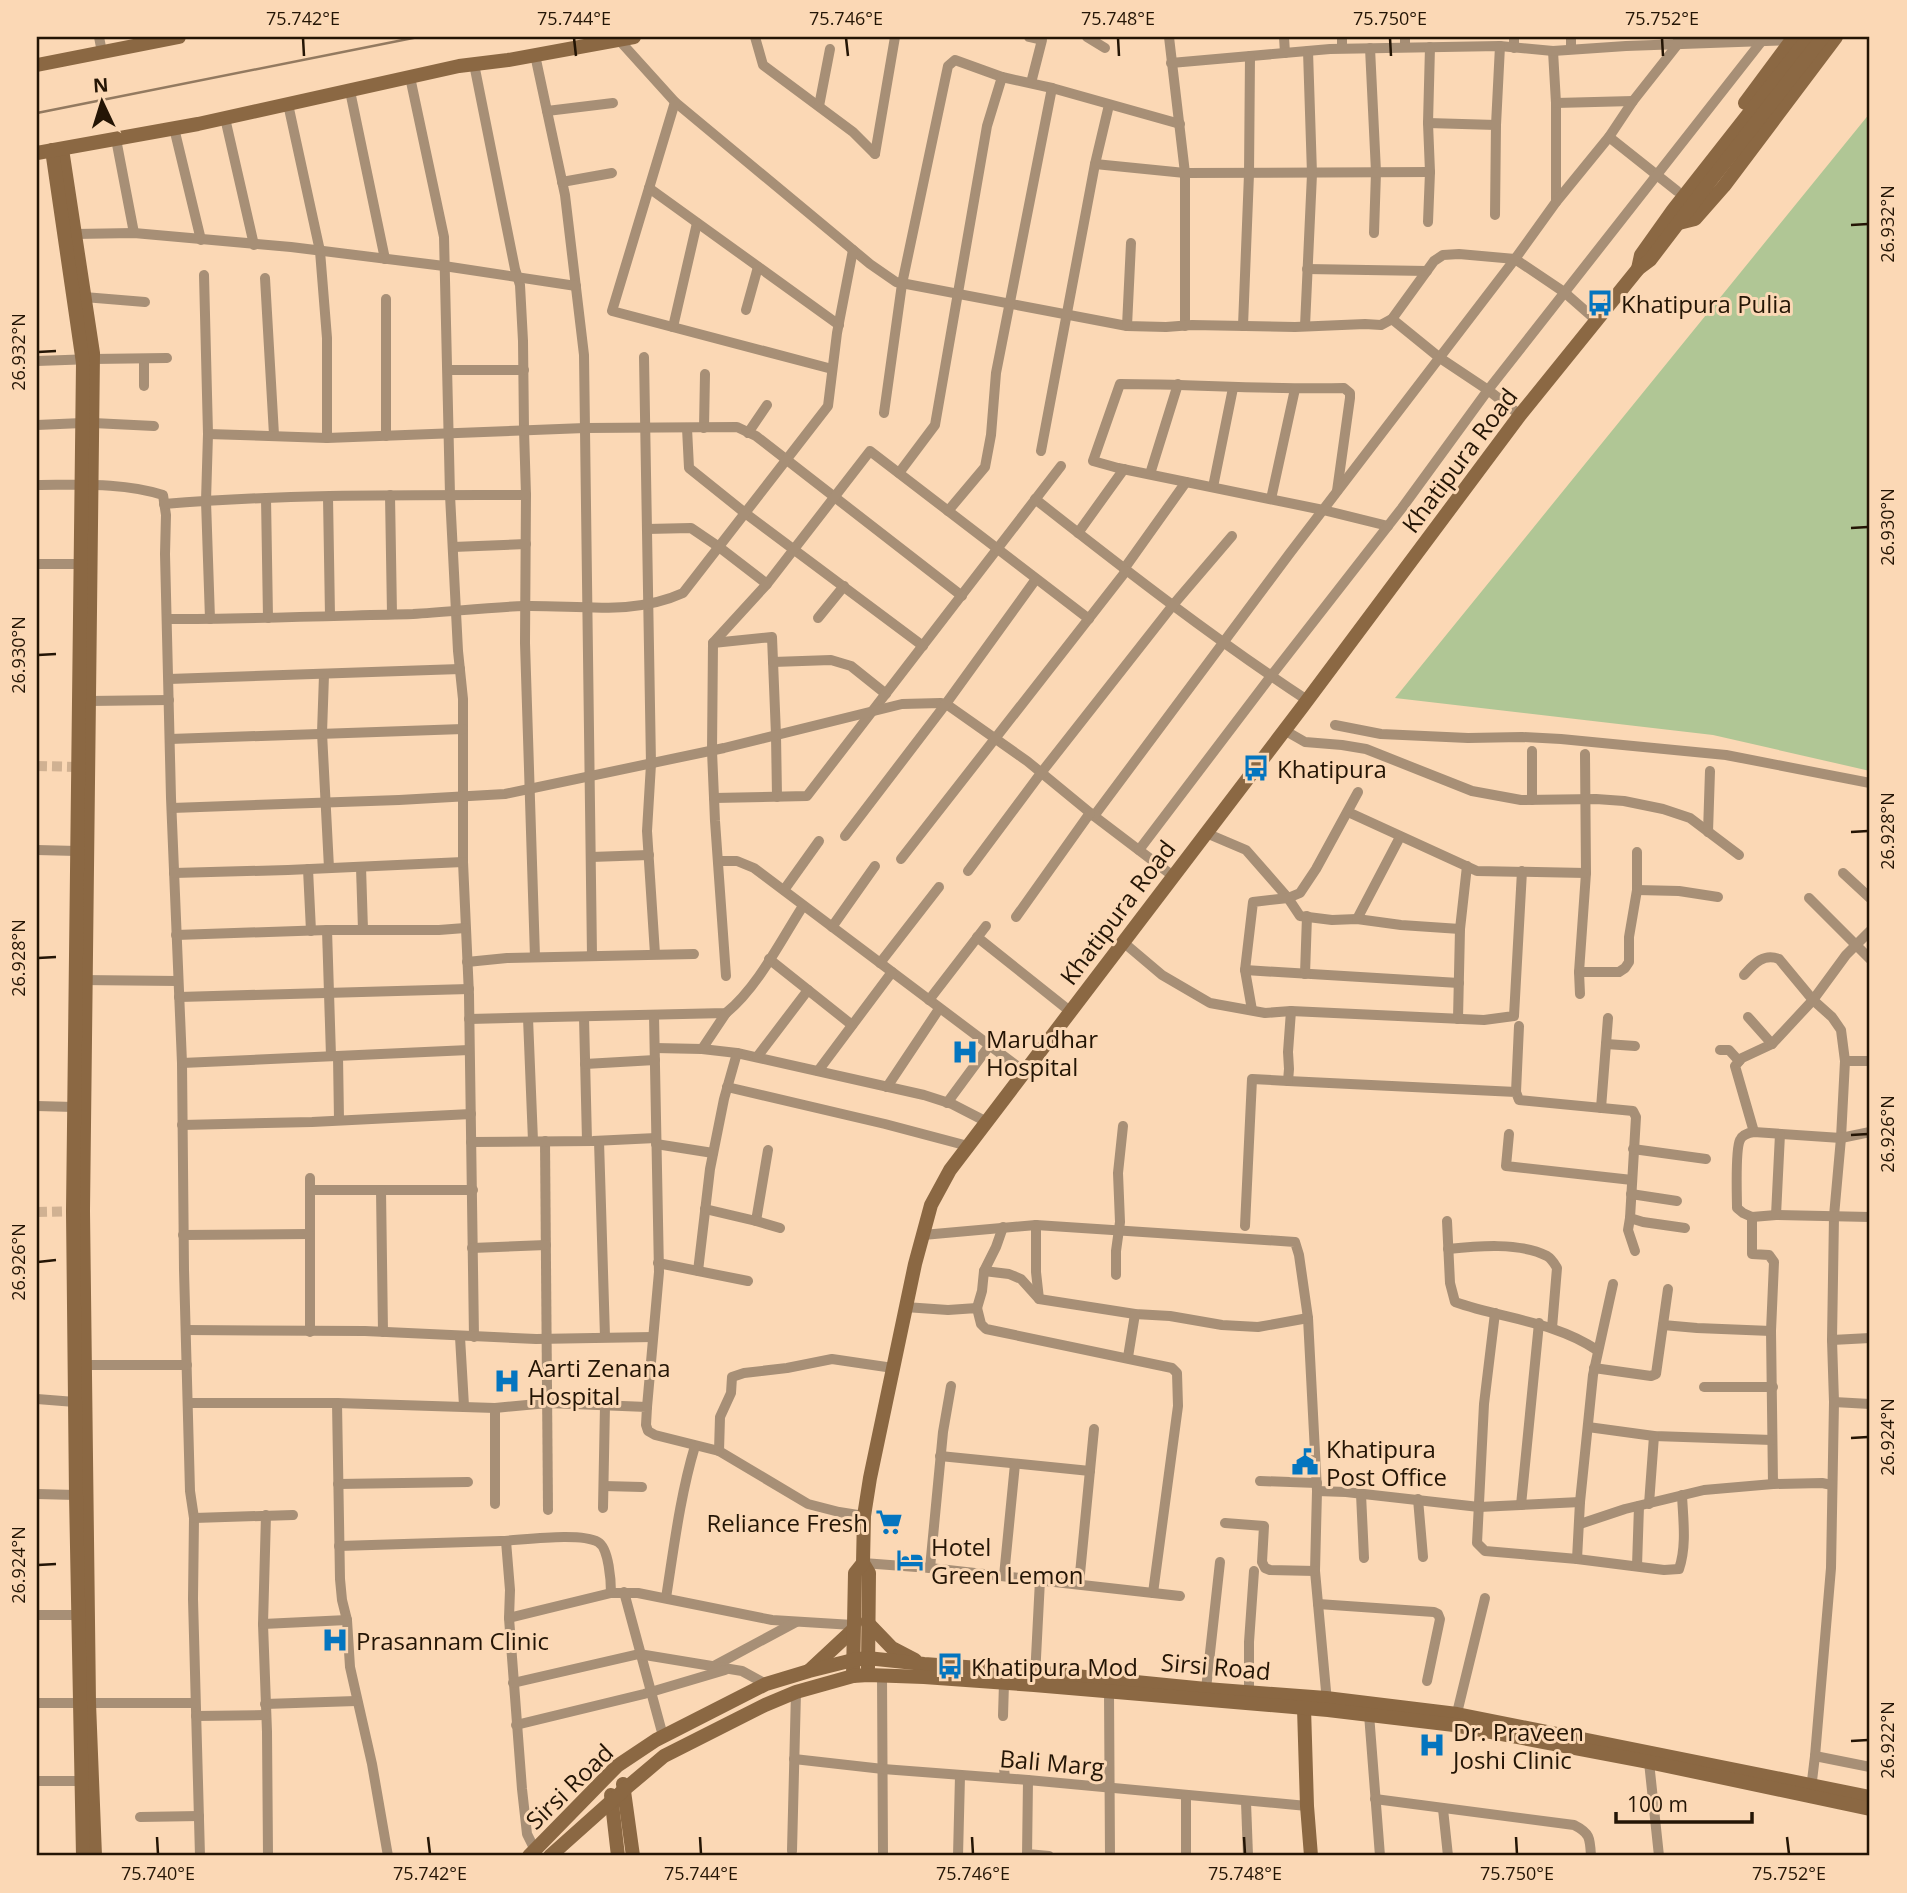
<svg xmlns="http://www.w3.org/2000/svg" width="1907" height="1893" viewBox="0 0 1907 1893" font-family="'Open Sans',sans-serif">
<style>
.green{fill:#b0c695}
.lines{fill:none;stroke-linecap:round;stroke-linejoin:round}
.street-tunnel{stroke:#d0b192;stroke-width:10;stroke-dasharray:10 5;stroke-linecap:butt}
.street{stroke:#a78f76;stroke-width:10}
.secondary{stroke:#8b6843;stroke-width:14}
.rail{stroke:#937a60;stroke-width:2.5}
.ticks{fill:none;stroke:#241505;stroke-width:2.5}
.labels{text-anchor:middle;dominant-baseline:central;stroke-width:6;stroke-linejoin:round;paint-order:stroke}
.poi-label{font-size:24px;fill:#241505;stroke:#fbd8b5;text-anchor:start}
.street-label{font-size:24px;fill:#241505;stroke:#fbd8b5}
.neatline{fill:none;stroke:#241505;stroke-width:2.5}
.ticks-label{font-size:18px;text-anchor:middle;fill:#241505}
</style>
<rect width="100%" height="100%" fill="#fbd8b5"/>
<path class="green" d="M1870 113V771L1713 735 1395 698Z"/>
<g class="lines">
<g class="street-tunnel">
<path d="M37 766 78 767"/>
<path d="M37 1212 78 1211"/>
</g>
<g class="street">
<path d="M99 37 102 52"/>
<path d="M755 37 763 65 853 132 875 154"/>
<path d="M1029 37 1042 40 1031 83"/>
<path d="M1087 37 1105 48"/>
<path d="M1169 37 1185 173V326"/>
<path d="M1284 37 1285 53"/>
<path d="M1342 37V48"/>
<path d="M1405 37V47"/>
<path d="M1514 37V48"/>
<path d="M1571 37V49"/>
<path d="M619 40 675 102 870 264 896 282 1127 326 1166 327 1192 325 1295 327 1365 324 1381 325 1392 319 1434 261 1443 255 1459 254 1515 259 1564 292 1597 321"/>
<path d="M1370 48 1376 172 1374 233"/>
<path d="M1553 51 1556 103V202"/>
<path d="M535 55 565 195 584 355 592 956"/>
<path d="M1171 63 1330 49 1500 46 1553 51 1626 46 1791 40"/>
<path d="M474 64 515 269 520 285 523 341 524 430 526 495 525 643 535 957"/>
<path d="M410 77 444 237 450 495 458 651 463 699V862L469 995 474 1337"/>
<path d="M350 91 385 259"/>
<path d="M675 102 612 311 832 369"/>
<path d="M1556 103 1633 101"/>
<path d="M288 104 320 251 327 338V438"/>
<path d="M819 106 830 49"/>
<path d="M547 111 613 103"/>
<path d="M225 118 254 245"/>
<path d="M1428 123 1496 125"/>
<path d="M174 128 201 240"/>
<path d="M1609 137 1677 191"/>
<path d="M116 139 134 233"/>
<path d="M875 154 895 37"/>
<path d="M1095 164 1185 173 1430 172"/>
<path d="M562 182 612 173"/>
<path d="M649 188 839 325"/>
<path d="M1495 215 1496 125 1500 46"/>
<path d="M1428 222 1430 172 1428 123 1430 47"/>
<path d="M75 234 134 233 291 247 444 266 576 286"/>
<path d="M1307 269 1427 271"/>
<path d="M204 275 208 434 206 501 210 619"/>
<path d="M265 278 274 435"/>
<path d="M84 297 145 302"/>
<path d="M386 299V436"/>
<path d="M746 310 758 267"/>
<path d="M1392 319 1440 358 1488 390 1520 415"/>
<path d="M1127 326 1131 243"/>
<path d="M1243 326 1249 174 1250 56"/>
<path d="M1305 326 1312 174 1308 51"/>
<path d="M673 327 697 223"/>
<path d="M644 357 651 764 647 831 655 954"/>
<path d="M144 359V386"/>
<path d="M37 361 93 359 167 358"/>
<path d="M448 370H524"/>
<path d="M884 413 902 284 948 66 955 60 1002 77 1052 88 1180 124"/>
<path d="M93 423 154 426"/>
<path d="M37 425 82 423"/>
<path d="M687 428 689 468 745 513 923 646"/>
<path d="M704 428 705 374"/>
<path d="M748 433 767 405"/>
<path d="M208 434 327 438 585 428 737 427 756 436 962 596"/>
<path d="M1041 451 1095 164 1109 105"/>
<path d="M899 473 935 425 987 126 1002 77"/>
<path d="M1150 474 1178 384"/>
<path d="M37 485C78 485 123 482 163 495L166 515 165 554 171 798 182 1063 184 1270 190 1491 194 1518 193 1599 200 1856"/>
<path d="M1213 487 1233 388"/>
<path d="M1337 491 1350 398V393L1344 388C1269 390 1195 384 1120 384L1093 461 1118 468 1323 510 1388 526"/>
<path d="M390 495 392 614"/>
<path d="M328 497 330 616"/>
<path d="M266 498 268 618"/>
<path d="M1035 499C1124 569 1213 638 1307 700"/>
<path d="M1271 499 1295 389"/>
<path d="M164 504C284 494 405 495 526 495"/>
<path d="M948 511 985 467 991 435 996 373 1052 88"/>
<path d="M647 529 691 528 719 547 767 584"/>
<path d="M1078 533 1124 469"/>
<path d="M453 547 526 544"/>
<path d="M37 564H81"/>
<path d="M1124 569 1186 482"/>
<path d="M818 618 844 586"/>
<path d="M167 619C249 619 331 616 413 614 450 612 487 607 525 606 578 605 633 616 683 593L828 406 837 333 853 250"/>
<path d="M713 643 772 637 776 735 777 797"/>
<path d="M773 662 831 660 851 666 886 694"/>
<path d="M324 675 322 733 329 868"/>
<path d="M169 679 460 669"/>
<path d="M89 701 169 700"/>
<path d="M1335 725 1381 734 1468 738 1522 737 1561 739 1726 755 1870 783"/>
<path d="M1284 730 1305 742 1342 745 1366 749 1472 791 1521 800 1596 799 1624 801 1663 809 1690 818 1739 855"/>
<path d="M170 739 463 729"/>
<path d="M1585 754 1586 873 1579 972H1619L1625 968 1629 962V937L1637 890V852"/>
<path d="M714 798 807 796 1061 466"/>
<path d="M1532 800V751"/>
<path d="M172 808 399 800 505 794 724 748 902 704 941 703 949 706 1027 761 1094 816 1173 876"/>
<path d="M1348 812 1477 871 1586 873"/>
<path d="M1094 816 1290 553 1515 259 1556 202 1609 137 1633 101 1678 44V37"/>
<path d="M1708 832 1710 771"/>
<path d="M1206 833 1246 850 1288 898 1300 916 1332 920 1357 919 1401 925 1460 929"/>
<path d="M845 836 945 705 1036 579"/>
<path d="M37 850 77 851"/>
<path d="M1139 850 1271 676 1402 508 1488 390 1765 37"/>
<path d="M591 857 649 855"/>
<path d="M901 859 1126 571"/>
<path d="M718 861H737L754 868 1025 1072"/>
<path d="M361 867 363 930"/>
<path d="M308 869 311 931"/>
<path d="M968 871 1041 773 1173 605 1232 536"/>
<path d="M174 873 288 870 463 862"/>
<path d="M1843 873 1870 898"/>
<path d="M784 890 819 841"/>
<path d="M1637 890 1679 891 1718 897"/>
<path d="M1809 898 1870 959"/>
<path d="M1016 917 1090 813"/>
<path d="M1357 919 1400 837"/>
<path d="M832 927 875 866"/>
<path d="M327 930 331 1056"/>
<path d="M176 935 327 930H439L465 928"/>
<path d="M977 937 1071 1012"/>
<path d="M1123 942 1162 975 1210 1003 1265 1013 1291 1011 1484 1020 1514 1016 1522 871"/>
<path d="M769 959 852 1025"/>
<path d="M467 962 507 958 694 954"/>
<path d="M880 963 939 887"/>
<path d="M1245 970 1459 983"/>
<path d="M1579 972 1580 994"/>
<path d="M1305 974 1307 916"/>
<path d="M1744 975C1754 964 1763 953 1779 959L1813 1000 1832 1017 1841 1030 1845 1061 1841 1138 1834 1216 1832 1340 1834 1402 1831 1568 1815 1756 1811 1789"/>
<path d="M726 976 715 821 712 751 713 643 767 584 870 451 1089 619"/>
<path d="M81 980 178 981"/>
<path d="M179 997 469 989"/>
<path d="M929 1000 986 926"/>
<path d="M1252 1010 1245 970 1253 902 1288 898 1300 893 1316 869 1358 792"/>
<path d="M1291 1011 1288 1052 1289 1069 1288 1081 1516 1092 1519 1100 1633 1111 1636 1117 1630 1218 1643 1222 1685 1228"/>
<path d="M584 1017 587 1141"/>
<path d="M1748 1017 1772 1044 1742 1058 1735 1066 1754 1132"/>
<path d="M528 1018 533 1141"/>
<path d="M469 1019 726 1013C758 987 781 940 803 906"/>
<path d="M1458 1019 1460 929 1467 866"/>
<path d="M1606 1044 1635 1046"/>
<path d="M1772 1044 1813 1000 1846 955 1870 931"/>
<path d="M655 1048 702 1049 737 1053 924 1095 952 1104 987 1122"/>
<path d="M702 1049 726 1013"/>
<path d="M1720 1050H1729L1739 1061"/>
<path d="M338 1056 339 1120"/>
<path d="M757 1057 808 990"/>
<path d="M1845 1061H1870"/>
<path d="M182 1063 469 1050"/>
<path d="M585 1064 655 1060"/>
<path d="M818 1071 892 972"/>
<path d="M727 1087 885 1124 968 1146"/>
<path d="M887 1087 939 1009"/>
<path d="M1516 1092 1519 1026"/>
<path d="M947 1103 989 1046"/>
<path d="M37 1106 74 1107"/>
<path d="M1601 1108 1608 1018"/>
<path d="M182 1125 312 1122 471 1114"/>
<path d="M1870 1132 1841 1138 1754 1132C1748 1133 1742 1135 1740 1140 1735 1150 1737 1196 1737 1208L1743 1213 1752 1217 1776 1215 1870 1217"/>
<path d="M1509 1134 1506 1166 1632 1180"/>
<path d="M545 1141 548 1510"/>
<path d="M599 1141 605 1337"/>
<path d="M471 1142 593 1141 656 1138"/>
<path d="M656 1144 713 1153"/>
<path d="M1633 1149 1706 1159"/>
<path d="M310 1178V1332"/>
<path d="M310 1190H473"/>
<path d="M381 1190 383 1332"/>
<path d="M1631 1194 1677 1201"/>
<path d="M705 1209 756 1221 768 1150"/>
<path d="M1776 1215 1780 1134"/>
<path d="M1752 1217V1254L1769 1255 1774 1262 1771 1331 1773 1484"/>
<path d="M1630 1218 1628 1230 1635 1251"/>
<path d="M756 1221 780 1228"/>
<path d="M1447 1221 1450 1283 1455 1302C1503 1319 1554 1321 1597 1350"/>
<path d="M1036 1225V1272L1039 1299"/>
<path d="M1245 1226 1252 1079 1288 1081"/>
<path d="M183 1235 309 1234"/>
<path d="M923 1235 1036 1225 1295 1242 1299 1255 1308 1318 1317 1491 1315 1571 1327 1702"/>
<path d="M472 1248 546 1245"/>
<path d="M1448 1249C1477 1246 1520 1242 1547 1256 1552 1259 1554 1263 1557 1268L1552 1328"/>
<path d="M658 1263 748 1281"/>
<path d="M698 1271 710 1169 724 1099 737 1053"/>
<path d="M984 1271 1009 1274 1021 1279 1039 1299 1135 1314 1170 1316 1222 1325 1258 1327 1308 1318"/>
<path d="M1116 1275V1251L1120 1222 1118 1173 1123 1126"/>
<path d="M905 1307 948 1310 977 1308 981 1324 986 1329 1172 1368 1177 1373 1178 1406 1153 1593"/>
<path d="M977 1308 982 1291 984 1271 996 1247 1003 1227"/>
<path d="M1495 1313 1484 1404 1477 1543 1485 1551 1577 1559 1664 1570 1679 1569C1687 1546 1683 1518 1682 1495"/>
<path d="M1663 1325 1697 1328 1771 1331"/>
<path d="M186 1330 365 1331 536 1339 653 1337"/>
<path d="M460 1337 464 1406"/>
<path d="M1832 1340 1870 1338"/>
<path d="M1128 1357 1135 1314"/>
<path d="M85 1365H187"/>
<path d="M1594 1368 1651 1376 1656 1374 1668 1289"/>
<path d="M1704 1387H1773"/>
<path d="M37 1399 75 1402"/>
<path d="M1834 1402 1870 1404"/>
<path d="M188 1403H337L495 1408 548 1403 647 1407 646 1425 648 1431 655 1435 719 1451 808 1504 839 1512 864 1516"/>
<path d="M337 1403 340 1579 342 1600 347 1620 350 1667 372 1764 388 1856"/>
<path d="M647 1407 659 1272 654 1015"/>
<path d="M1588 1427 1654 1436 1772 1440"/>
<path d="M719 1451 720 1417 731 1393 732 1377 744 1373 787 1368 832 1359 893 1368"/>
<path d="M940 1456 1090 1471"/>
<path d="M1260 1481 1317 1483"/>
<path d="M338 1484 468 1482"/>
<path d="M604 1486 642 1487"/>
<path d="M1317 1491 1346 1492 1479 1507 1580 1502"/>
<path d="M37 1494 76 1495"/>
<path d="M1361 1494 1364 1558"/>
<path d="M1418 1499 1423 1557"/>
<path d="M495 1504V1408"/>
<path d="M1649 1504 1654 1436"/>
<path d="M1521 1505 1539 1323"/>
<path d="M603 1508 605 1405"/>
<path d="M266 1515 263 1624 267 1732 268 1856"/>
<path d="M194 1518 293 1515"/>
<path d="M1225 1523 1264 1526 1262 1562 1265 1568 1270 1570 1315 1571"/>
<path d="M1580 1524 1625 1509 1704 1490 1773 1484 1822 1483 1832 1485"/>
<path d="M506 1541 510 1590 509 1618 522 1789 527 1834 535 1850"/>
<path d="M339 1546C393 1544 447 1543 501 1541 524 1540 580 1532 598 1542 609 1548 611 1582 611 1593"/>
<path d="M1577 1559 1580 1502 1593 1375 1613 1284"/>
<path d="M863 1563 930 1568 1180 1596"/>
<path d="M1637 1566 1639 1506"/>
<path d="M930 1568 943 1432 951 1386"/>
<path d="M1004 1576 1015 1464"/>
<path d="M1079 1584 1094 1429"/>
<path d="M624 1592 663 1736"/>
<path d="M666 1598C674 1547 680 1496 695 1446"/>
<path d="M1318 1604 1434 1612 1438 1614 1440 1619 1427 1681"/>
<path d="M37 1615H78"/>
<path d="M509 1618 611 1593H638L772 1620 853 1625"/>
<path d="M263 1624 347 1620"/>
<path d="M714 1666 796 1622"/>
<path d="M882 1675 883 1856"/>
<path d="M1035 1677 1040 1580"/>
<path d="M513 1683 639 1654 742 1671 766 1684"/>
<path d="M1206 1689 1220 1562"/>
<path d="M1109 1692 1110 1856"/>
<path d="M1249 1692V1642L1254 1571"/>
<path d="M37 1703H195"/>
<path d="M265 1704 356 1701"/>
<path d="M1369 1714 1380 1856"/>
<path d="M196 1716 266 1715"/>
<path d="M1003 1716 1004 1683"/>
<path d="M1456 1717 1485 1598"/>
<path d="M516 1725 644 1694 725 1670"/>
<path d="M1815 1756 1870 1767"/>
<path d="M794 1759 883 1769 1028 1780 1307 1806"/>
<path d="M1649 1762 1659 1856"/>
<path d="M1004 1768 1005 1778"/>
<path d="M37 1781H82"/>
<path d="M1375 1799 1574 1825C1590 1833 1590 1838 1591 1856"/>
<path d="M1246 1802 1248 1856"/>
<path d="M1443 1809 1448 1856"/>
<path d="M140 1817 199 1816"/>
<path d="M792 1851 796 1692"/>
<path d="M1027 1854 1049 1856"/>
<path d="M958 1856 960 1776"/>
<path d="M1027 1856 1028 1780"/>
<path d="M1186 1856V1796"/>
</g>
<g class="secondary">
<path d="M37 65 179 37"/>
<path d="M1745 103 1794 37"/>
<path d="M62 149 93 353 83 1211 89 1703 95 1856"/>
<path d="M52 150 83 363 73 1211 76 1495 83 1856"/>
<path d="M37 153 198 124 459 66 508 60 634 37"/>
<path d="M1679 223 1695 219 1724 186 1836 37"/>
<path d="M1638 269 1641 255 1673 210 1809 37"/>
<path d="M863 1563 869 1573 868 1668"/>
<path d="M867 1622 892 1648 915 1660"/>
<path d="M810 1670 853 1630"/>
<path d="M853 1676 855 1573 863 1563 864 1516 870 1478 915 1264 931 1205 950 1170 1303 706 1520 415 1638 269 1650 260 1711 180 1823 37"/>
<path d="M1304 1708 1307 1806 1311 1856"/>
<path d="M623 1784 633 1856"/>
<path d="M611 1795 618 1856"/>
<path d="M529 1856 617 1766 656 1740 766 1684 809 1671 853 1660 867 1658 924 1664 1035 1672 1206 1689 1326 1698 1457 1714 1870 1797"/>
<path d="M550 1856 625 1789 664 1756 765 1705 796 1692 853 1676 868 1675 924 1677 1034 1685 1328 1710 1454 1725 1649 1762 1870 1809"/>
</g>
<path class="rail" d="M37 113 418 37"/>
</g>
<path class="ticks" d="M303 38 304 56M574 38 576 56M846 38 848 56M1118 38 1119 56M1390 38 1391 56M1662 38 1663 56M1851 225 1868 224M38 352 56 351M1851 528 1868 527M38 655 56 654M1851 832 1868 831M38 958 56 957M1851 1135 1868 1134M38 1262 56 1260M1851 1438 1868 1437M38 1565 56 1564M1851 1741 1868 1740M157 1837 158 1854M428 1837 430 1854M700 1837 701 1854M972 1837 973 1854M1244 1837 1245 1854M1516 1837 1517 1854M1787 1837 1789 1854"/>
<defs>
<g id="bus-bare" transform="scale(2.1)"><path d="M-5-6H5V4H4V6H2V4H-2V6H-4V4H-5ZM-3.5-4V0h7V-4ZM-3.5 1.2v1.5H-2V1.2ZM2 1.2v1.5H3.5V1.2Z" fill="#0475bf" stroke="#fbd8b5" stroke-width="2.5" paint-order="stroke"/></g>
<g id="hospital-bare" transform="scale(2.1)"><path d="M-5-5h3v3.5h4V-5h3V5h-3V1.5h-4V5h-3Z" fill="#0475bf" stroke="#fbd8b5" stroke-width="2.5" paint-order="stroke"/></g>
<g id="civic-bare" transform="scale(2.1)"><path d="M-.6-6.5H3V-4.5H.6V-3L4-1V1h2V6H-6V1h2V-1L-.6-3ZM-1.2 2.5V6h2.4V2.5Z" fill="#0475bf" stroke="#fbd8b5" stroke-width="2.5" paint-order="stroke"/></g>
<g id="supermarket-bare" transform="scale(2.1)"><path d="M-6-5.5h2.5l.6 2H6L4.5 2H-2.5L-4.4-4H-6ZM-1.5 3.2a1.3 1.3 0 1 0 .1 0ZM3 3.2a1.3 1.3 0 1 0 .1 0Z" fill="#0475bf" stroke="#fbd8b5" stroke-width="2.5" paint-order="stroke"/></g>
<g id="hotel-bare" transform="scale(2.1)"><path d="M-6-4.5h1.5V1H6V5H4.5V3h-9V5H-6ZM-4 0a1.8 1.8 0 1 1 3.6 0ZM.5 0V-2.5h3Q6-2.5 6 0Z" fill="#0475bf" stroke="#fbd8b5" stroke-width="2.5" paint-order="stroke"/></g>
</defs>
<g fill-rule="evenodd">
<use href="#bus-bare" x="1600" y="303"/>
<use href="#bus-bare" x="1256" y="768"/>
<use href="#hospital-bare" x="965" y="1052"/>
<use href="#hospital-bare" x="507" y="1381"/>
<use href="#civic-bare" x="1305" y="1462"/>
<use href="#supermarket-bare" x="889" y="1522"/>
<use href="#hotel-bare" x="910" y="1560"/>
<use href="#hospital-bare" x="335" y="1640"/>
<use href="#bus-bare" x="950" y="1666"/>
<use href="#hospital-bare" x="1432" y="1745"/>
</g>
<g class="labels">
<g class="poi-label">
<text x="1621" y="303">Khatipura Pulia</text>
<text x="1277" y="768">Khatipura</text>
<text x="986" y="1038">Marudhar<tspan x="986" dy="28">Hospital</tspan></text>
<text x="528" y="1367">Aarti Zenana<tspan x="528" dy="28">Hospital</tspan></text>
<text x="1326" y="1448">Khatipura<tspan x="1326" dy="28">Post Office</tspan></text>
<text x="868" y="1522" text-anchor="end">Reliance Fresh</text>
<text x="931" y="1546">Hotel<tspan x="931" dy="28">Green Lemon</tspan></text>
<text x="356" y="1640">Prasannam Clinic</text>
<text x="971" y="1666">Khatipura Mod</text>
<text x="1453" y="1731">Dr. Praveen<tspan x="1453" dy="28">Joshi Clinic</tspan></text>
</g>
<g class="street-label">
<text transform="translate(1459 460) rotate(-53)">Khatipura Road</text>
<text transform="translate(1117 912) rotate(-53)">Khatipura Road</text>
<text transform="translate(1216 1666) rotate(5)">Sirsi Road</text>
<text transform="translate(1052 1762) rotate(5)">Bali Marg</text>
<text transform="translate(569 1786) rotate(-44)">Sirsi Road</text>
</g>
</g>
<rect width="1907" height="1893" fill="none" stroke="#fbd8b5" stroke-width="77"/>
<g transform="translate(102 102) rotate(356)" stroke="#fbd8b5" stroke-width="5" paint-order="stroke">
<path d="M0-5L12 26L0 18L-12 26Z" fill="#241505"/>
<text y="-10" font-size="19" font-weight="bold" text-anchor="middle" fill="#241505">N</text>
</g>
<path d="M1616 1812v10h136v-10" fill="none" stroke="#241505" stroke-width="3.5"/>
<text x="1627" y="1812" font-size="21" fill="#241505" stroke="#fbd8b5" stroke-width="5" paint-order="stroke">100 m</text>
<rect x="38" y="38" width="1830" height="1816" class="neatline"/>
<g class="ticks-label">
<text x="303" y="25">75.742°E</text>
<text x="574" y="25">75.744°E</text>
<text x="846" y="25">75.746°E</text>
<text x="1118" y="25">75.748°E</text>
<text x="1390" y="25">75.750°E</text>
<text x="1662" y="25">75.752°E</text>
<text transform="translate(1888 224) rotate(-90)" y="6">26.932°N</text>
<text transform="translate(19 352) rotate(-90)" y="6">26.932°N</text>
<text transform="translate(1888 527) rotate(-90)" y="6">26.930°N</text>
<text transform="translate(19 655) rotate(-90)" y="6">26.930°N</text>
<text transform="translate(1888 831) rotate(-90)" y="6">26.928°N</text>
<text transform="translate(19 958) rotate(-90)" y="6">26.928°N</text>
<text transform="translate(1888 1134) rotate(-90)" y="6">26.926°N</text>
<text transform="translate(19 1262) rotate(-90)" y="6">26.926°N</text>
<text transform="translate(1888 1437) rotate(-90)" y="6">26.924°N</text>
<text transform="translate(19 1565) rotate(-90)" y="6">26.924°N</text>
<text transform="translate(1888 1740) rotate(-90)" y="6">26.922°N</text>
<text x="158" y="1880">75.740°E</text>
<text x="430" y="1880">75.742°E</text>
<text x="701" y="1880">75.744°E</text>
<text x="973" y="1880">75.746°E</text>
<text x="1245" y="1880">75.748°E</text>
<text x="1517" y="1880">75.750°E</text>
<text x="1789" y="1880">75.752°E</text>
</g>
</svg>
